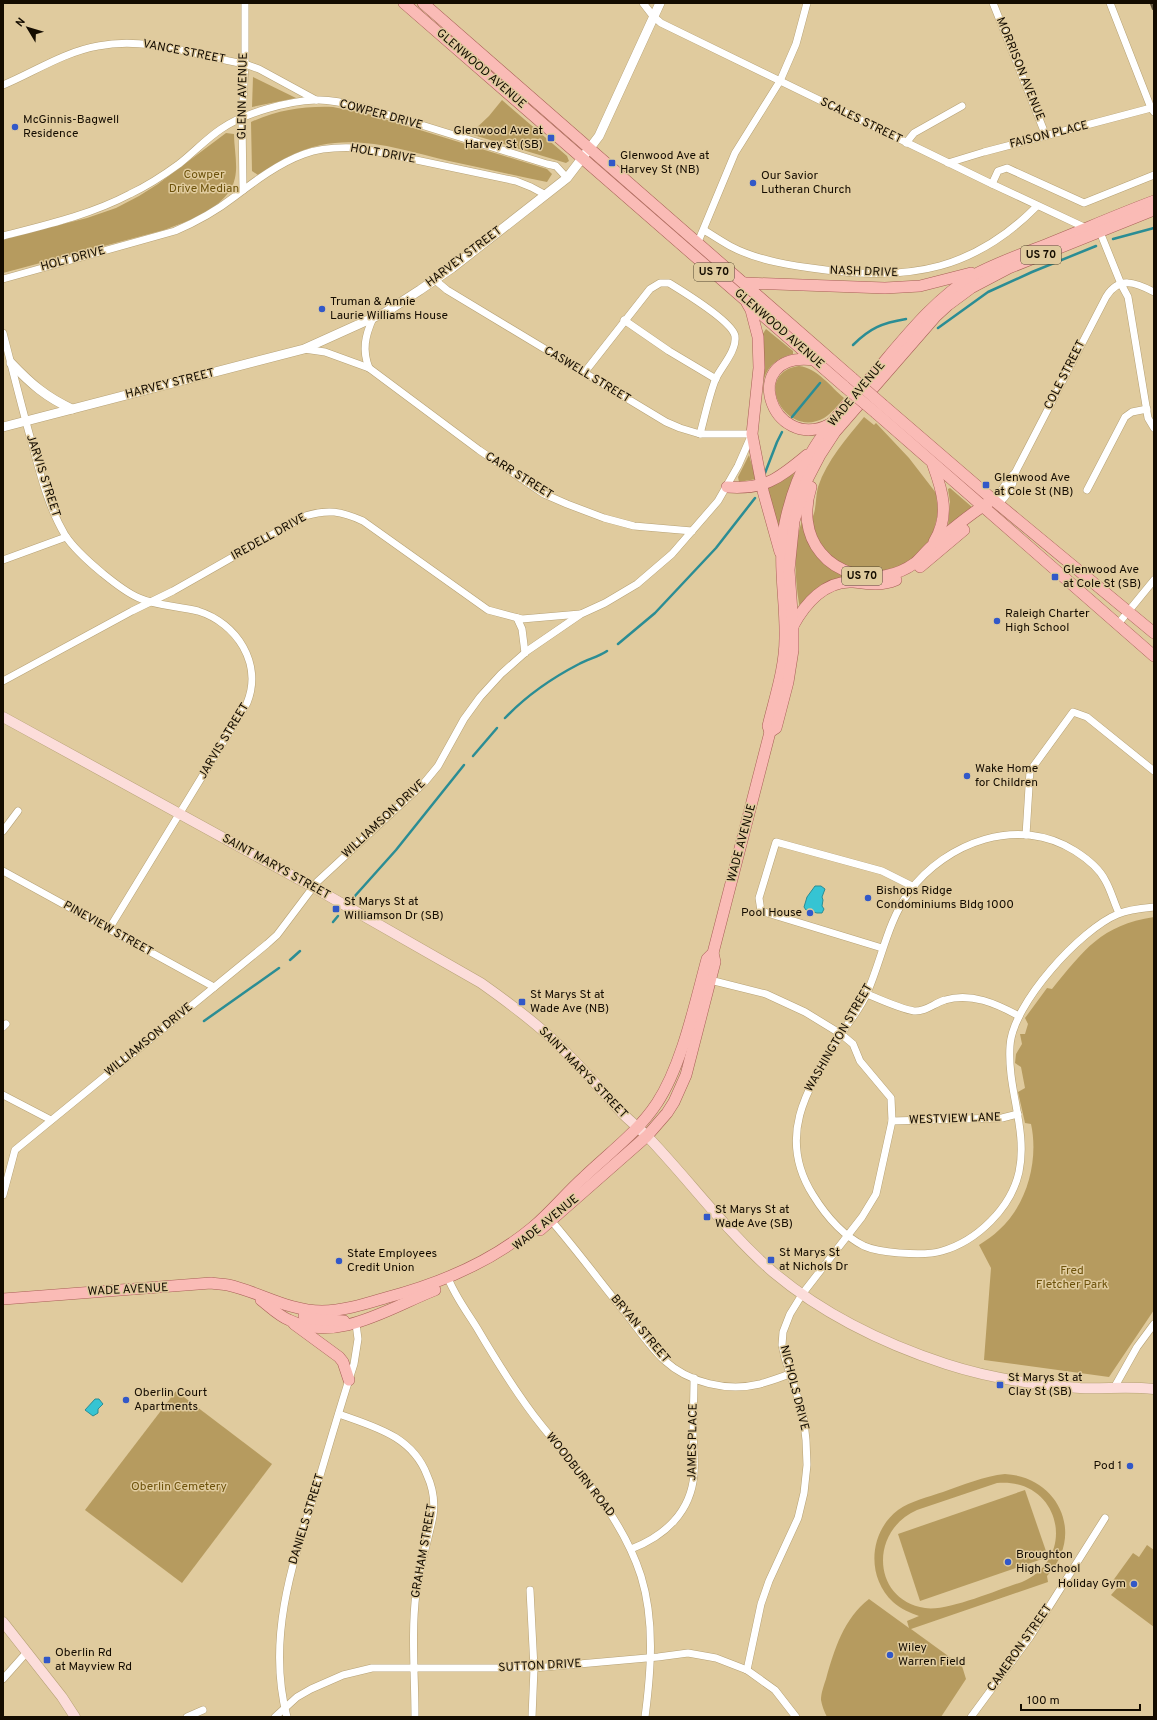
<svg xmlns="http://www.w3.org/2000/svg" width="1157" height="1720" viewBox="0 0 1157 1720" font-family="Overpass,sans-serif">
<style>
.green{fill:#b69b5f;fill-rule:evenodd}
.water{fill:#35c4d3;stroke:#2b8d94}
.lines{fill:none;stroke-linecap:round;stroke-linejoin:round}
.stream{stroke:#2b8d94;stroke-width:2.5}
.minor-casing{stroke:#b6a175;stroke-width:8}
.tertiary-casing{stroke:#b6a175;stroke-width:10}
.secondary-casing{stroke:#b6a175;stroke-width:11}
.primary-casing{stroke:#a76056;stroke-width:12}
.minor{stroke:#fff;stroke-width:7}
.tertiary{stroke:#fff;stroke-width:9}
.secondary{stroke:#fcddda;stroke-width:10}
.primary{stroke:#fabbb6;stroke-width:11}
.rail{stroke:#61553c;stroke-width:2.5;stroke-dasharray:7 7;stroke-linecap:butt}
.primary-bridge-casing{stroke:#a76056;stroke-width:12;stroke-linecap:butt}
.primary-bridge{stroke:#fabbb6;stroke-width:11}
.poi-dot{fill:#3258c8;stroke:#e0cb9e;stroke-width:1.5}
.labels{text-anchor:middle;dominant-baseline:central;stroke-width:3;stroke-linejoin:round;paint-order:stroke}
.shield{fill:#e0cb9e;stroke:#51452f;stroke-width:1}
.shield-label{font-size:11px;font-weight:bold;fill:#140c00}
.street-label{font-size:12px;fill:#140c00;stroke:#e0cb9e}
.poi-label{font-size:12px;fill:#140c00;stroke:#e0cb9e;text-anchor:start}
.park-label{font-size:12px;fill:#6d520b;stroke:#e0cb9e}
</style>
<rect width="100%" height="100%" fill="#e0cb9e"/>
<g class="green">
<path d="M253 77 296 98 252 107Z"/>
<path d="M502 100 567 156 569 161 566 163 470 134 489 116Z"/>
<path d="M333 107 368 114 547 169 552 174 547 182C514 175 481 168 449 161 407 151 364 136 321 145 297 150 278 162 258 175L252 171 251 122C278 110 304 106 333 107Z"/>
<path d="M226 133 234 134C234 148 238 165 235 178 229 207 189 221 164 230L3 273V239L87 218 116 208 139 196 158 184Z"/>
<path d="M766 329 793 351V354C779 357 768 365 764 379H761L762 335Z"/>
<path d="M799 366C817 368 831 387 844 398 838 405 832 413 824 418 785 440 751 373 799 366Z"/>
<path d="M864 417 874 425 876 423 909 458 936 493 938 513 933 533 929 541 922 551 902 566 872 573 843 566 819 545 811 520C817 511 815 498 818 487 827 460 847 438 864 417Z"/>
<path d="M749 455 756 479 739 482 738 477Z"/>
<path d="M793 472 794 473 779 532 765 487Z"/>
<path d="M950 488 972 507 948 526 950 502 948 489Z"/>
<path d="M802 521 806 534 854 578 800 608C795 583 793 545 802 521Z"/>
<path d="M1154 917V1310L1109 1377 984 1360 991 1268 979 1245C986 1240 993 1236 999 1230 1027 1205 1039 1160 1031 1124L1025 1123 1018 1092 1025 1088 1021 1067 1015 1063 1016 1054 1022 1044 1020 1034H1025L1028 1024 1025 1018 1047 988 1052 989C1084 950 1101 925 1154 917Z"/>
<path d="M176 1391 272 1464 182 1583 85 1510Z"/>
<path d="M1005 1474C1060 1477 1085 1536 1047 1576L1048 1582 911 1629 962 1666 966 1679 941 1717H827C824 1711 822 1706 821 1700 821 1693 824 1685 826 1679 834 1650 844 1618 869 1599L909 1628 907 1621 919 1616C910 1613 901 1609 893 1602 866 1577 869 1532 898 1510 911 1501 928 1497 943 1492 963 1485 984 1476 1005 1474ZM997 1483C1060 1477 1079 1557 1022 1582 999 1589 947 1612 925 1608 872 1600 869 1531 917 1510Z"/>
<path d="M1025 1490 1048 1557 920 1601 898 1534Z"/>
<path d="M1147 1545 1154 1550V1627L1111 1595 1118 1587 1112 1582 1133 1553 1139 1557Z"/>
</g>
<g class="water">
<path d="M815 886H821L825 889 822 897 823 900 822 906 824 909 822 913H817L806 910 804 907 807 897Z"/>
<path d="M95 1399H99L103 1404 98 1409V1413L93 1416 85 1410Z"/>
</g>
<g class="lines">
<g class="stream">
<path d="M1113 239 1154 228"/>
<path d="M938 328 988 292 1032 272 1096 246"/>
<path d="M853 345C870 328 882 323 906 319"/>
<path d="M792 417 820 383"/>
<path d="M765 473 777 442 782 432"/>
<path d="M618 644 655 613 716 548 755 498"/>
<path d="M505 718C526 696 552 678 579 664 588 659 598 657 607 651"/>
<path d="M473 756 497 728"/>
<path d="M354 897 396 850 464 765"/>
<path d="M333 922 338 916"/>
<path d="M290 960 300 951"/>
<path d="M204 1021 279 968"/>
</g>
<g class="minor-casing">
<g id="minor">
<path d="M643 3 653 16 661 23 992 184 1086 228"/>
<path d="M993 3 1046 136"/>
<path d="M1110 3 1151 108 1154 112"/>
<path d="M3 85C34 72 64 52 98 46 148 36 196 56 245 64L259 69 316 100"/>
<path d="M906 143 914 133 962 106"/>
<path d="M948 163 984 152 1151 108"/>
<path d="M992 184 998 171 1007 168 1084 203 1154 175"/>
<path d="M243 190 242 119 245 64V3"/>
<path d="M704 230C712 235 721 241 730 246 758 261 794 266 826 270 911 281 975 269 1037 206"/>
<path d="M1100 232 1121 284 1128 297 1148 418 1154 428"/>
<path d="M3 236C46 225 90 215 130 194 147 186 164 175 179 164 193 153 206 139 221 129 244 113 288 101 316 100 335 99 355 106 373 110L547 164 556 166 567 178"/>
<path d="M698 242 735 153 780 81 796 44 807 3"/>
<path d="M3 279 175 231C196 222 216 211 234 197 255 181 279 163 304 154 322 147 341 147 359 148L516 181 531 187 546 195"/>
<path d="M624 320 669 351 716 379"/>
<path d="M3 333C13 371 22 409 33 447 41 477 49 508 65 535 74 549 89 562 101 572 112 581 125 592 139 598 157 606 178 606 198 611 237 623 263 664 247 703L109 929"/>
<path d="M304 349 325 352 369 368 479 450 544 494 567 504 604 518 634 526 692 531"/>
<path d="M369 368C362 350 365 336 373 318"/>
<path d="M584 373 650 289 660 283H669C682 291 732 321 735 336 737 350 722 366 716 378 709 395 705 416 700 434"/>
<path d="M1087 490 1125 417 1132 412 1147 409"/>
<path d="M994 500C1003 492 1005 480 1015 473"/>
<path d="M998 504C1007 496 1014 485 1015 473L1106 297C1119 276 1135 282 1154 292"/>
<path d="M3 560 66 537"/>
<path d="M517 618 522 629 525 653"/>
<path d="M1118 624 1154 580"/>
<path d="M3 681 132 611 173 591 305 516C328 509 341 511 363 521L488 610 522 619 580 614"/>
<path d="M3 831 18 811"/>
<path d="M1026 835 1030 771 1073 712 1087 717 1154 771"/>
<path d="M3 871 214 987"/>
<path d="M1119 913C1114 903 1111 890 1105 880 1099 868 1086 858 1075 851 1019 815 946 842 909 892 887 923 882 959 867 993 861 1008 850 1020 841 1034 809 1086 775 1135 813 1195 826 1216 842 1235 864 1246 875 1251 888 1252 900 1253 913 1254 929 1255 942 1251 977 1241 1011 1208 1019 1172 1028 1130 1007 1089 1010 1046 1012 1004 1081 929 1118 914 1129 909 1143 908 1154 907"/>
<path d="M882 948 761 911 759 898 776 842 882 871 914 887"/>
<path d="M710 980 766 994 805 1012 841 1034 853 1044 860 1061 891 1098 892 1121 876 1194 862 1217 803 1293 790 1314 783 1332 782 1345 785 1358 803 1414 806 1440 807 1465 804 1493 798 1518 769 1581 761 1604 747 1670"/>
<path d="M867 994C879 999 901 1009 914 1011 926 1012 934 1003 945 1000 971 992 997 1004 1019 1016"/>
<path d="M3 1027 6 1024"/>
<path d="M3 1095 51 1120"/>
<path d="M892 1121 1002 1118 1018 1114"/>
<path d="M3 1195 15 1150 267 944 277 935 317 882 424 783 438 766 464 719 480 697 501 674 527 651 581 614 605 603 637 584 672 554 718 501 738 466 752 434H700L680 428 666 422 447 290 435 280"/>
<path d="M549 1218C576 1249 601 1283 627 1315 639 1330 650 1347 664 1360 689 1383 727 1392 760 1384 770 1381 780 1378 789 1374"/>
<path d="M448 1278C455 1296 467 1312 477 1328 497 1362 517 1395 542 1426 580 1473 622 1517 641 1576 655 1621 651 1671 645 1717"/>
<path d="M1114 1388 1137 1347 1154 1324"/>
<path d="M339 1414C375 1427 412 1436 427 1475 433 1488 435 1502 433 1516 428 1542 419 1567 416 1593 411 1634 415 1676 415 1717"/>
<path d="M631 1549C665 1536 691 1512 694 1474 695 1461 694 1447 693 1434 693 1415 694 1397 694 1378"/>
<path d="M530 1590 534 1668 532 1717"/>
<path d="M3 1679 27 1652"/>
<path d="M187 1717 203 1710"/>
<path d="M275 1717 297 1697 311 1689 343 1675 372 1668H534L658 1657 688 1653 716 1658 747 1670 775 1690 796 1717"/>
<path d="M287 1717C266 1638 293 1561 317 1486 329 1445 341 1404 354 1364L358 1339 356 1324"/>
<path d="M971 1717 1030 1637 1105 1518"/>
</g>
</g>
<g class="tertiary-casing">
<g id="tertiary">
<path d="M11 363C31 384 46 397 72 409"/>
<path d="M3 427 304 349 386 312 420 290 452 268 567 178 599 136 660 3"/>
</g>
</g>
<g class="secondary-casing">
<g id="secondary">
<path d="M3 717 313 887 481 983C505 1000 528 1017 549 1036 576 1060 599 1088 623 1114 631 1122 639 1128 647 1136 690 1181 726 1231 773 1272 823 1314 885 1344 946 1364 989 1378 1035 1385 1080 1388 1105 1389 1129 1386 1154 1389"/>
<path d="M3 1622 62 1697 75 1717"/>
</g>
</g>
<g class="primary-casing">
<g id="primary">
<path d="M404 3 845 387"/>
<path d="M423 3 852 378"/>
<path d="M745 283 885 288 920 286 971 273"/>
<path d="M747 303 751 310 758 337 759 368 752 434 763 491 780 552"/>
<path d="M814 360C737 350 771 455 830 424"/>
<path d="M883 405 991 498 1154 633"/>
<path d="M876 413 1154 656"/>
<path d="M933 465C943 492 950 516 934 542"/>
<path d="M727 487C766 490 779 478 807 455"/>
<path d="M811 487C804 509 805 534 821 553 829 563 841 570 854 574 875 580 897 576 915 563 921 558 926 551 932 546 950 531 968 515 988 503"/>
<path d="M920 567 964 530"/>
<path d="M793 626C805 604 825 580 853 582 868 584 882 586 896 580"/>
<path d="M770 732 768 726C775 697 785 668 785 638 786 599 777 562 785 523 790 499 798 476 810 455 826 426 850 402 872 376 903 340 933 300 974 275 998 262 1025 253 1050 243 1085 229 1119 214 1154 201"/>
<path d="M540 1230 647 1136 667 1113 674 1102 686 1075 715 962 713 953"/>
<path d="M3 1299 211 1283C217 1284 223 1284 228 1285 260 1292 288 1311 322 1311 343 1311 365 1304 385 1298 439 1284 490 1263 533 1227 551 1212 566 1193 584 1177 609 1153 638 1132 657 1103 682 1065 695 1003 707 959L713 953 770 732 776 728 788 682 793 650V627L789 570 794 521 807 480 820 455 835 432 936 316 948 305 971 288 1009 268 1154 210"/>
<path d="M261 1300C270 1307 279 1316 289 1320 337 1344 391 1307 435 1290"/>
<path d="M304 1316 311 1319 344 1321"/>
<path d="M294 1324 339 1357 343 1362 349 1380"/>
</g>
</g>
<use href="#minor" class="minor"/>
<use href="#tertiary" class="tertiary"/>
<use href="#secondary" class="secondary"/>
<use href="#primary" class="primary"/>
<path class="rail" d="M1151 3 1154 11"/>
<g class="primary-bridge-casing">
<g id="primary-bridge">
<path d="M852 378 883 405"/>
<path d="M845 387 876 413"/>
</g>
</g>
<use href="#primary-bridge" class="primary-bridge"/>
</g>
<g class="poi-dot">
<circle cx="15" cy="127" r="4"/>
<rect x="547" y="134" width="8" height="8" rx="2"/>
<rect x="608" y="159" width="8" height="8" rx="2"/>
<circle cx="753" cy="183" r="4"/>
<circle cx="322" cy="309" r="4"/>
<rect x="982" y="481" width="8" height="8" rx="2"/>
<rect x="1051" y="573" width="8" height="8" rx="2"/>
<circle cx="997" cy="621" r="4"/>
<circle cx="967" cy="776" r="4"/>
<circle cx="868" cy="898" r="4"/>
<rect x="332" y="905" width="8" height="8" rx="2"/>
<circle cx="810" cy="913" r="4"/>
<rect x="518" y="998" width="8" height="8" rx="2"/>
<rect x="703" y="1213" width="8" height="8" rx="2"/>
<rect x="767" y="1256" width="8" height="8" rx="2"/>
<circle cx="339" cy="1261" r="4"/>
<rect x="996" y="1381" width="8" height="8" rx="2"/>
<circle cx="126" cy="1400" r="4"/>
<circle cx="1130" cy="1466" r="4"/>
<circle cx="1008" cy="1562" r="4"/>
<circle cx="1134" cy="1584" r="4"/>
<circle cx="890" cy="1655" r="4"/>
<rect x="43" y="1656" width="8" height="8" rx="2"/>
</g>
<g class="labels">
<g class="shield">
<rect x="1021" y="246" width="40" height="18" rx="3"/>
<rect x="694" y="263" width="40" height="18" rx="3"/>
<rect x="842" y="567" width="40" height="18" rx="3"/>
</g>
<g class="shield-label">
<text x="1041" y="255">US 70</text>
<text x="714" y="272">US 70</text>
<text x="862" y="576">US 70</text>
</g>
<g class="street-label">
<text transform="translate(184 52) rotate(11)">VANCE STREET</text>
<text transform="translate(481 69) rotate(41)">GLENWOOD AVENUE</text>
<text transform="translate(1020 69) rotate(68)">MORRISON AVENUE</text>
<text transform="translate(243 96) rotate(-89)">GLENN AVENUE</text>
<text transform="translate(381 115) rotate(15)">COWPER DRIVE</text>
<text transform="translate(861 121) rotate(26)">SCALES STREET</text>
<text transform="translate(1049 135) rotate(-14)">FAISON PLACE</text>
<text transform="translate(383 154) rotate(10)">HOLT DRIVE</text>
<text transform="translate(464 257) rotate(-37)">HARVEY STREET</text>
<text transform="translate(73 259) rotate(-15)">HOLT DRIVE</text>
<text transform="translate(864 272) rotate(2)">NASH DRIVE</text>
<text transform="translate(779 329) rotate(41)">GLENWOOD AVENUE</text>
<text transform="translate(587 375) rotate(31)">CASWELL STREET</text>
<text transform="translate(1065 375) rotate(-63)">COLE STREET</text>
<text transform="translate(170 384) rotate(-14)">HARVEY STREET</text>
<text transform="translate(857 394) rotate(-50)">WADE AVENUE</text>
<text transform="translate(43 476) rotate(72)">JARVIS STREET</text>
<text transform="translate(519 476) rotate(32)">CARR STREET</text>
<text transform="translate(269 537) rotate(-29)">IREDELL DRIVE</text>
<text transform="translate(224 741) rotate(-59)">JARVIS STREET</text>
<text transform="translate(384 819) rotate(-43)">WILLIAMSON DRIVE</text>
<text transform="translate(742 843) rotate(-75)">WADE AVENUE</text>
<text transform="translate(276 867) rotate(29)">SAINT MARYS STREET</text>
<text transform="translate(108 929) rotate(29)">PINEVIEW STREET</text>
<text transform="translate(839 1038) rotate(-60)">WASHINGTON STREET</text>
<text transform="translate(149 1040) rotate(-39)">WILLIAMSON DRIVE</text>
<text transform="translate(583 1073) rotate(46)">SAINT MARYS STREET</text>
<text transform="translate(955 1119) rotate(-2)">WESTVIEW LANE</text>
<text transform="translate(546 1223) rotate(-39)">WADE AVENUE</text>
<text transform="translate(128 1290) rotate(-3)">WADE AVENUE</text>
<text transform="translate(640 1329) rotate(50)">BRYAN STREET</text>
<text transform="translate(794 1388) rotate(76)">NICHOLS DRIVE</text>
<text transform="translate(693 1442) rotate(-89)">JAMES PLACE</text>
<text transform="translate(580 1475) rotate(52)">WOODBURN ROAD</text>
<text transform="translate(307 1519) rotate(-73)">DANIELS STREET</text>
<text transform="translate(424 1551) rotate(-80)">GRAHAM STREET</text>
<text transform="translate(1020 1648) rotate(-55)">CAMERON STREET</text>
<text transform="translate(540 1666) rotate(-3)">SUTTON DRIVE</text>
</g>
<g class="poi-label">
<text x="23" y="120">McGinnis-Bagwell<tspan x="23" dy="14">Residence</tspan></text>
<text x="543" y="131" text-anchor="end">Glenwood Ave at<tspan x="543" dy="14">Harvey St (SB)</tspan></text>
<text x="620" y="156">Glenwood Ave at<tspan x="620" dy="14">Harvey St (NB)</tspan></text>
<text x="761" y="176">Our Savior<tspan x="761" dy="14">Lutheran Church</tspan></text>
<text x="330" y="302">Truman &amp; Annie<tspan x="330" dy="14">Laurie Williams House</tspan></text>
<text x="994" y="478">Glenwood Ave<tspan x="994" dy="14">at Cole St (NB)</tspan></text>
<text x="1063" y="570">Glenwood Ave<tspan x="1063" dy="14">at Cole St (SB)</tspan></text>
<text x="1005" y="614">Raleigh Charter<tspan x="1005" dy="14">High School</tspan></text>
<text x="975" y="769">Wake Home<tspan x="975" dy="14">for Children</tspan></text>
<text x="876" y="891">Bishops Ridge<tspan x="876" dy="14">Condominiums Bldg 1000</tspan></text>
<text x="344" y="902">St Marys St at<tspan x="344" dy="14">Williamson Dr (SB)</tspan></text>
<text x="802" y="913" text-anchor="end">Pool House</text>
<text x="530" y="995">St Marys St at<tspan x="530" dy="14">Wade Ave (NB)</tspan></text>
<text x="715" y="1210">St Marys St at<tspan x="715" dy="14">Wade Ave (SB)</tspan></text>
<text x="779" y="1253">St Marys St<tspan x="779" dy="14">at Nichols Dr</tspan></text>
<text x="347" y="1254">State Employees<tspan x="347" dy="14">Credit Union</tspan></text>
<text x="1008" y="1378">St Marys St at<tspan x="1008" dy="14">Clay St (SB)</tspan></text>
<text x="134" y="1393">Oberlin Court<tspan x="134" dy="14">Apartments</tspan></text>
<text x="1122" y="1466" text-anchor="end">Pod 1</text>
<text x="1016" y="1555">Broughton<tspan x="1016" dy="14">High School</tspan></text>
<text x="1126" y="1584" text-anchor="end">Holiday Gym</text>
<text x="898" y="1648">Wiley<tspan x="898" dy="14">Warren Field</tspan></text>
<text x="55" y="1653">Oberlin Rd<tspan x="55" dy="14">at Mayview Rd</tspan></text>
</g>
<g class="park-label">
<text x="204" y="175">Cowper<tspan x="204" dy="14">Drive Median</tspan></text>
<text x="1072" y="1271">Fred<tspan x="1072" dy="14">Fletcher Park</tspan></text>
<text x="179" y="1487">Oberlin Cemetery</text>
</g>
</g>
<rect width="1157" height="1720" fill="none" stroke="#140c00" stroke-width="8"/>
<g transform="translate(28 28) rotate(308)" stroke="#e0cb9e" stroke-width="3" paint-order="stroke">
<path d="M0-3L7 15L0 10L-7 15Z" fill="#140c00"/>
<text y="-6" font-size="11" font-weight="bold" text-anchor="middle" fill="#140c00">N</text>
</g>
<path d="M1021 1704v6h119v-6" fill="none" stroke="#140c00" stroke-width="2"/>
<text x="1027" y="1704" font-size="12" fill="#140c00" stroke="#e0cb9e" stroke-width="3" paint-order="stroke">100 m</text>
</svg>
